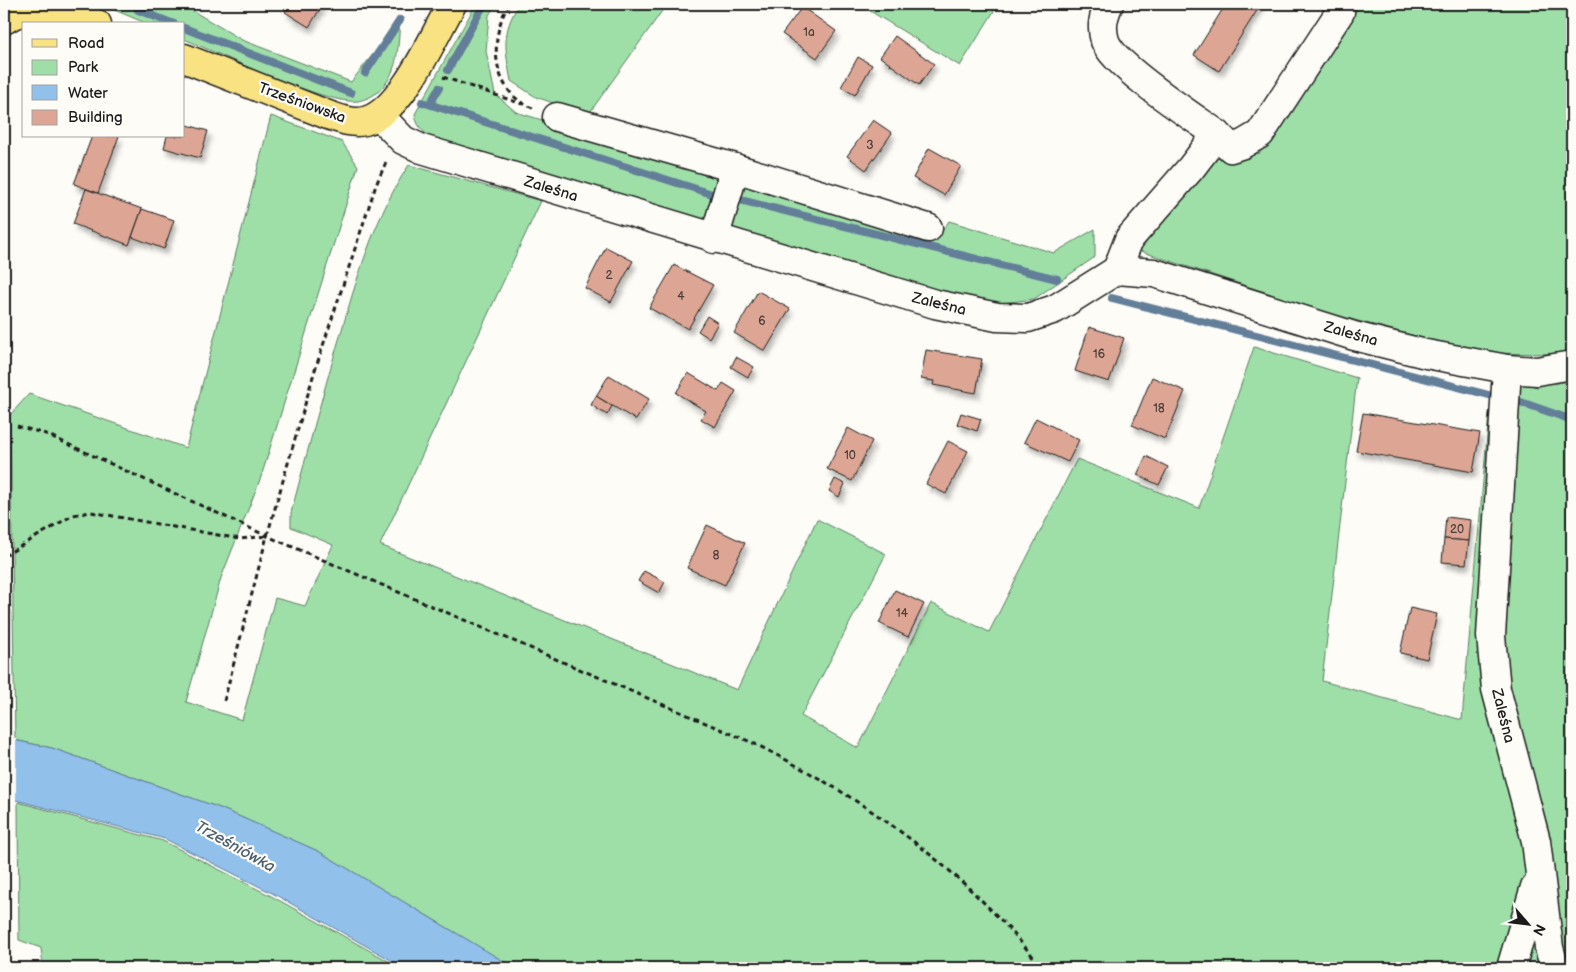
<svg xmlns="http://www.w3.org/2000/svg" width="1576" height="972" viewBox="0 0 1576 972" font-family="'Balsamiq Sans',sans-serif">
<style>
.green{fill:#9edfa8;stroke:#5d7e62}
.water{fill:#91c0eb;stroke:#627e98}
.pier{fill:#fdfcf7}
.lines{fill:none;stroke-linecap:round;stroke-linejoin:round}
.stream{stroke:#627e98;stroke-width:8}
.building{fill:#dda694;stroke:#1c1c1c;filter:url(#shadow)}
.minor-casing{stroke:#1c1c1c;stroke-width:31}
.major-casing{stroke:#1c1c1c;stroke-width:31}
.path{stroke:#1c1c1c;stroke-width:3;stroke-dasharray:5 4;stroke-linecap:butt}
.minor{stroke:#fdfcf7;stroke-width:28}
.major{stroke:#f8e281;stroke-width:28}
.labels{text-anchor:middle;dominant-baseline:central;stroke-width:4.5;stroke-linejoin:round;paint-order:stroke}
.number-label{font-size:12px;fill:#4c3e3a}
.street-label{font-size:15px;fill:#1c1c1c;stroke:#fdfcf7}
.water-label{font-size:16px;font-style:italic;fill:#4b5e6f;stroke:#fdfcf7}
</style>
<defs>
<filter id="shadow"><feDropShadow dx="3" dy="5.5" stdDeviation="2.5" flood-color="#0004"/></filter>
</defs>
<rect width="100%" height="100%" fill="#fdfcf7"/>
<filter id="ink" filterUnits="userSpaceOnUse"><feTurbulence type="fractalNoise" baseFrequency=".02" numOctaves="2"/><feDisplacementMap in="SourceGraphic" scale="10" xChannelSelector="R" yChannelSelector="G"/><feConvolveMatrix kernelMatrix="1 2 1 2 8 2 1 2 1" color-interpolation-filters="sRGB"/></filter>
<g filter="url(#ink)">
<g class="green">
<path d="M100 4H181L242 40 351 82 400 20C398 44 399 70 382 88 376 95 367 99 358 101 328 106 218 53 184 39V24H148Z"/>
<path d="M476 4H496L489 15 486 51 495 94 516 112 718 174 939 235 949 221 1054 253 1095 229V257L1034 299 994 304 943 293 441 143C428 136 417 130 415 114Z"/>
<path d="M519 4H667L588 115 536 97 511 81C505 49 501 33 519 4Z"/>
<path d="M875 4H990L996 8 960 66 870 11Z"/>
<path d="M1355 4H1572V348L1560 354 1480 353 1328 313 1140 251 1226 130 1259 154Z"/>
<path d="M271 116 342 142 358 166 261 477 221 578 186 702 242 720 275 598 305 606 333 545 291 527V513C308 450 324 388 343 326 359 271 377 213 409 165L541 201 380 545 737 690 817 519 886 554 801 716 858 748 931 603 989 632 1077 459 1199 508 1254 347 1357 378 1322 681 1462 720 1489 413 1497 415 1484 614 1528 840V882L1504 968H515L318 851 220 808 52 748 15 740 10 415 29 394 186 448Z"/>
<path d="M1572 376V968H1562L1505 707 1499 624 1511 424 1520 382 1537 387Z"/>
<path d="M18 802 163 841 273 897 401 968H43L41 948 19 940Z"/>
<path d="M1535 908 1548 968H1517Z"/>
</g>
<path class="water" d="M4 738 52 748 220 808 318 851 515 968H405L274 894 165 839 4 797Z"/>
<path class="pier" d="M4 735 16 738V803L4 799Z"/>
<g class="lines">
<g class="stream">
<path d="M411 5 412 4"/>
<path d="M138 10 174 24"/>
<path d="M184 28 351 93"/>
<path d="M448 70 484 4"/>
<path d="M365 73 400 20"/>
<path d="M422 102 712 194"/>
<path d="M430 104 439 88"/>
<path d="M736 199 1057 279"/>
<path d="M1112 298 1489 395"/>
<path d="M1515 400 1572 420"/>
</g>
</g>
<g class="building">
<path d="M290 4H323L309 27 285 12Z"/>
<path d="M1226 4H1261L1219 71 1194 55Z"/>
<path d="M802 7 836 31 817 58 782 34Z"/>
<path d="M895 36 934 64 919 85 880 57Z"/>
<path d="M858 57 872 65 855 95 841 87Z"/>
<path d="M873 120 892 133 866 170 847 156Z"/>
<path d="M184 124 208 131 200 158 164 148 167 136H184Z"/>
<path d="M92 136H119L98 193 74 184Z"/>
<path d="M929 148 961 166 944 195 913 178Z"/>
<path d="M86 189 142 209 129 245 73 224Z"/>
<path d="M142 209 174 220 164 249 132 237Z"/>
<path d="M606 247 633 261 611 302 585 288Z"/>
<path d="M674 265 713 285 688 329 649 308Z"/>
<path d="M758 291 790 309 765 351 734 333Z"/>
<path d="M707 316 718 323 709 338 698 331Z"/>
<path d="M1089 327 1124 338 1109 382 1075 371Z"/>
<path d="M926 350 982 359 976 393 933 385 934 381 921 379Z"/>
<path d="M736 357 754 367 748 377 731 367Z"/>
<path d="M688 373 718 391 723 383 736 391 715 427 701 419 706 411 676 393Z"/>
<path d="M609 375 649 399 636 420 596 396Z"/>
<path d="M1152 377 1185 391 1165 439 1132 425Z"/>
<path d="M596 396 612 406 607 415 591 405Z"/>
<path d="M961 413 981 419 977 431 957 424Z"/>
<path d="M1363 413 1480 433 1473 472 1356 451Z"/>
<path d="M1036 418 1079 440 1068 462 1024 442Z"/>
<path d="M848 428 872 441 852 481 827 469Z"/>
<path d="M948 441 968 451 946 494 926 484Z"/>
<path d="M1146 456 1168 467 1159 485 1137 475Z"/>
<path d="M835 479 845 484 839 497 829 491Z"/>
<path d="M1446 517 1471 520 1469 541 1444 539Z"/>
<path d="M707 525 745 543 725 585 687 568Z"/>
<path d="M1444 539 1469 541 1466 564 1442 562Z"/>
<path d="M644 571 665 582 659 593 638 581Z"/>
<path d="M895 590 924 604 908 637 879 623Z"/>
<path d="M1410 608 1437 614 1427 659 1400 653Z"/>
</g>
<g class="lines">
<g class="minor-casing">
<g id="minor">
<path d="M1109 4C1103 17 1101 27 1105 41 1114 66 1193 117 1217 134L1191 168 1129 239 1117 270"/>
<path d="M379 115 403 140 422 149 935 304 997 317 1028 318 1055 309 1117 270 1154 273 1354 336 1426 354 1507 369 1537 371 1572 365"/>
<path d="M557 117 735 168 714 239"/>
<path d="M1217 134 1231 148 1243 144 1260 134 1340 12 1341 4"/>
<path d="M735 168 928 228"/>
<path d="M1507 369 1491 636 1496 689 1536 841 1549 948 1555 968"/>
<path d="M1511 968 1535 887 1539 882"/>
</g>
</g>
<g class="major-casing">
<g id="major">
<path d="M4 20C34 0 66 11 97 24"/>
<path d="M184 58 328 115C340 119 352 124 365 121 402 112 434 35 452 4"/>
</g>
</g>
<g class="path">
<path d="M509 4C488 38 491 93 533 108"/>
<path d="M443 77 522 104"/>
<path d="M17 426 46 434 267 536 753 743C863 797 966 870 1042 968"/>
<path d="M4 556 73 515 91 512 240 539 266 536"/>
<path d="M224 701 267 536 314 373 376 185 387 160"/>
</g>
<use href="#minor" class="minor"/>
<use href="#major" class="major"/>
</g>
</g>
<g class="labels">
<g class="number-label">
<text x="809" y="32">1a</text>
<text x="870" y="145">3</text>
<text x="609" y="275">2</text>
<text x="681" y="296">4</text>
<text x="762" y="321">6</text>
<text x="1099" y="354">16</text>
<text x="1159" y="408">18</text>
<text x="850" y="455">10</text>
<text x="1457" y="529">20</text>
<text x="716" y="555">8</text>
<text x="902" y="613">14</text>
</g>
<g class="street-label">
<text transform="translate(302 103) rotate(20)">Trześniowska</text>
<text transform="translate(551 189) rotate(17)">Zaleśna</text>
<text transform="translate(939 304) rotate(14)">Zaleśna</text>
<text transform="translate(1351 334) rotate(16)">Zaleśna</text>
<text transform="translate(1503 716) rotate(76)">Zaleśna</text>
</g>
<g class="water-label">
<text transform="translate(235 847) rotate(29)">Trześniówka</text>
</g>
</g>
<rect width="1576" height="972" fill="none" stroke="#fdfcf7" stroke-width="20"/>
<rect x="10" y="10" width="1556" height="952" fill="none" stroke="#1c1c1c" stroke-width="2" filter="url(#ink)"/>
<rect x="22" y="22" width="162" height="115" fill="#fdfcf7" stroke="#a3a29f"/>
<rect x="32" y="39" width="25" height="8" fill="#f8e281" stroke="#a3a29f"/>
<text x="68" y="48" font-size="15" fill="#1c1c1c">Road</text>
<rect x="32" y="60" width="25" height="15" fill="#9edfa8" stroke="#a3a29f"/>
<text x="68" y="72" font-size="15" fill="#1c1c1c">Park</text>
<rect x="32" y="85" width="25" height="15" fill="#91c0eb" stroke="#a3a29f"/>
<text x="68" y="98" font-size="15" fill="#1c1c1c">Water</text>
<rect x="32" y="110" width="25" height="15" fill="#dda694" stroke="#a3a29f"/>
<text x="68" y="122" font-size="15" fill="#1c1c1c">Building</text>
<g transform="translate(1528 924) rotate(118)" stroke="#fdfcf7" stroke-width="4" paint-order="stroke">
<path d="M0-4L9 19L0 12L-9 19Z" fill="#1c1c1c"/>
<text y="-8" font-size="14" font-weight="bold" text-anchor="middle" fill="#1c1c1c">N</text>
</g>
</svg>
